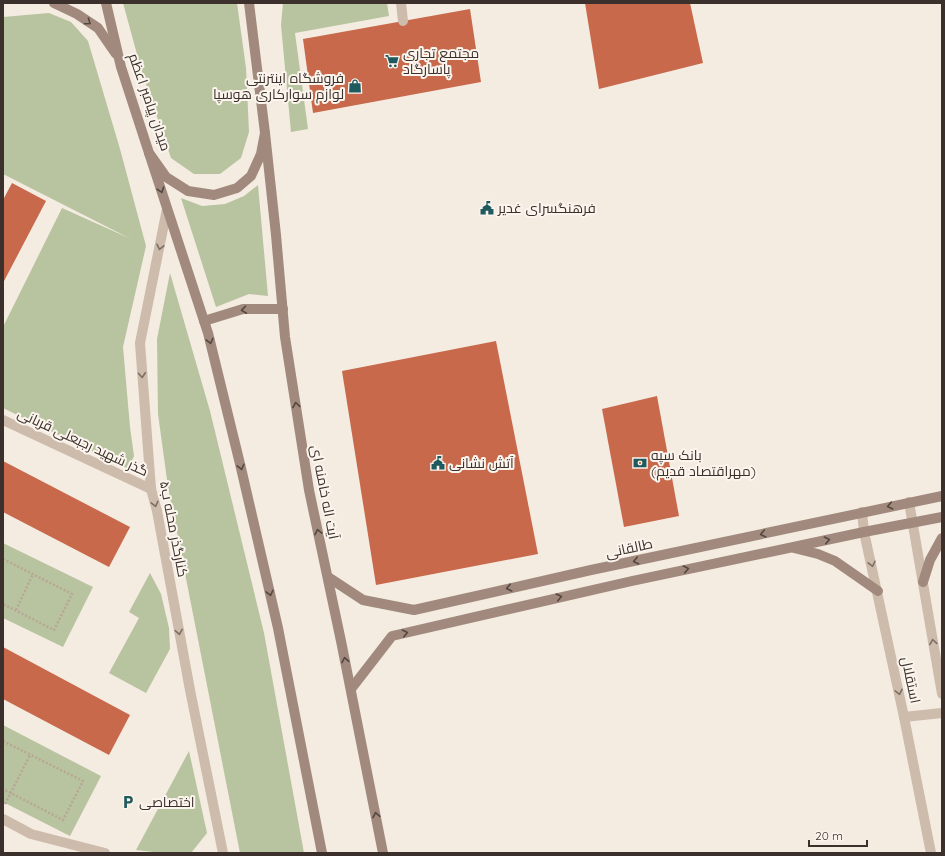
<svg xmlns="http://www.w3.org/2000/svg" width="945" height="856" viewBox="0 0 945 856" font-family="Quicksand,Cairo,sans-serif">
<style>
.green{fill:#b8c4a0}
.building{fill:#c8694b}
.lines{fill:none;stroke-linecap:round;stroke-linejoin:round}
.path{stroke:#b9a596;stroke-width:2.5;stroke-dasharray:2 2;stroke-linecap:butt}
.minor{stroke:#cdbbac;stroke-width:10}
.tertiary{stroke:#cdbbac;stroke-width:10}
.secondary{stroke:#a18a7d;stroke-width:10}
.oneway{stroke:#544640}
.oneway2{stroke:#7d6f65}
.labels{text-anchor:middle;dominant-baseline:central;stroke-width:4;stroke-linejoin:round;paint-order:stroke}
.poi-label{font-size:14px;fill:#3b302b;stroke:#fbf5ee;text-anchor:start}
.street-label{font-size:14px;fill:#3b302b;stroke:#fbf5ee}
</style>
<rect width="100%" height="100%" fill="#f4ebe1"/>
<g class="green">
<path d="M123 3H237L246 68 249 132 241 158 220 174H194L171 158 141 69Z"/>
<path d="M283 3H387L389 16 295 33 308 129 291 132 281 25Z"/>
<path d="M49 13 71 22 88 41 120 149 146 246 123 347 130 427 134 456 128 469 3 408V327L62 208 131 239 3 174V17Z"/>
<path d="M258 185 268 296 249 294 216 307 181 198 202 206 225 204 244 196Z"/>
<path d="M170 273 210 411 264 633 304 853H240L168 487 158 414 157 339Z"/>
<path d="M3 543 93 587 63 647 3 618Z"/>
<path d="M150 573 161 594 169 628 170 649 146 693 109 673 139 618 129 612Z"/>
<path d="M3 725 101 776 70 836 3 802Z"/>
<path d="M189 751 207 833 191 853H162L136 850Z"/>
</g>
<g class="building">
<path d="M585 3H690L703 63 599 89Z"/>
<path d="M470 9 481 82 313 113 303 39Z"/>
<path d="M12 183 46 201 3 283V200Z"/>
<path d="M496 341 538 554 376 585 342 371Z"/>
<path d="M657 396 679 516 624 527 602 409Z"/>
<path d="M3 461 130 527 109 567 3 512Z"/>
<path d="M3 647 130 715 109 755 3 699Z"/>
</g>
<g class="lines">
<g class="path">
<path d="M3 559 72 594 54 630 3 604"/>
<path d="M16 610 33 574"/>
<path d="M3 741 83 781 63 820 3 789"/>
<path d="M5 804 30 755"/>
</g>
<path class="minor" d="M401 3 403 21"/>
<g class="tertiary">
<path d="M167 209 140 343 151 489 157 511 190 690 223 853"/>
<path d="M3 420 151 489"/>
<path d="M909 502 942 694"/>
<path d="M862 512 864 532 904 717 931 853"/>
<path d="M904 717 942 713"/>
<path d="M3 819 31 834 105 853"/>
</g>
<g class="secondary">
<path d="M54 3 77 14 98 28 116 54"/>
<path d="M106 3 121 67 149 153 166 177 188 191 214 195 237 188 251 176 261 154 265 133 249 3"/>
<path d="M265 133 276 235 285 337 309 490 341 641 383 853"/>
<path d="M149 153 208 333 241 468 278 628 322 853"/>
<path d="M204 321 243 309H283"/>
<path d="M794 548 818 554 835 561 878 591"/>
<path d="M328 577 363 600 414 610 591 570 942 496"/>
<path d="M923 582 930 560 942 538"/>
<path d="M351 689 392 636 632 581 864 532 942 517"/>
</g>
</g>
<defs><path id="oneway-chevron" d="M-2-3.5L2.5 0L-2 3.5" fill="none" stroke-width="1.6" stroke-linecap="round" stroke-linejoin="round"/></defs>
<g class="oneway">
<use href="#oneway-chevron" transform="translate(88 22) rotate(35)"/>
<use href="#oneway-chevron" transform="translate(161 190) rotate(72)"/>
<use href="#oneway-chevron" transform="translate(244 310) rotate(172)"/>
<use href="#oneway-chevron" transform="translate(210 341) rotate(76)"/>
<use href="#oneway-chevron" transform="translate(296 405) rotate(-99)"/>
<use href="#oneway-chevron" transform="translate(241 467) rotate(76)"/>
<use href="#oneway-chevron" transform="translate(890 506) rotate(168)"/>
<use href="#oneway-chevron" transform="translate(318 532) rotate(-102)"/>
<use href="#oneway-chevron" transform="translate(763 534) rotate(168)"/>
<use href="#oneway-chevron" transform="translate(827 540) rotate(-12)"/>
<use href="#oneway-chevron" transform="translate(636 561) rotate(168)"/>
<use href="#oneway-chevron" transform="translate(686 569) rotate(-12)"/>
<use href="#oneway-chevron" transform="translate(509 588) rotate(167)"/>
<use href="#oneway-chevron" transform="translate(270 593) rotate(77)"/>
<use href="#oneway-chevron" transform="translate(559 597) rotate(-13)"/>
<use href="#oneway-chevron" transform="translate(405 633) rotate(-13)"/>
<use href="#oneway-chevron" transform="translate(345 660) rotate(-101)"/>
<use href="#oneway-chevron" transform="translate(376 815) rotate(-101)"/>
</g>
<g class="oneway2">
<use href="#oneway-chevron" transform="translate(160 247) rotate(102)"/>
<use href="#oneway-chevron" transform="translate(142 375) rotate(86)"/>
<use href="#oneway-chevron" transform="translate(155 504) rotate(76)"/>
<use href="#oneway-chevron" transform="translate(872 564) rotate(77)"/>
<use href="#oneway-chevron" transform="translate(179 632) rotate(80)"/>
<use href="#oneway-chevron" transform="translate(933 642) rotate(-99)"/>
<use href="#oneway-chevron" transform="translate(899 692) rotate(78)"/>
</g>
<defs>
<g id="supermarket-bare" transform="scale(1.08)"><path d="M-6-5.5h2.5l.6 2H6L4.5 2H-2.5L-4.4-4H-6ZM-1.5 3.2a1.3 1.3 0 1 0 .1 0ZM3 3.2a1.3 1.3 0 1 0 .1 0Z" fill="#1f5a5e" stroke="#fbf5ee" stroke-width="2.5" paint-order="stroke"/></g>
<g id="shop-bare" transform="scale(1.08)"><path d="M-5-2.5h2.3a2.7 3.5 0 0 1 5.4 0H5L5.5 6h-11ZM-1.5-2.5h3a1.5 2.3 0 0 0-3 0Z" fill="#1f5a5e" stroke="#fbf5ee" stroke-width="2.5" paint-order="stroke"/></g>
<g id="civic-bare" transform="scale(1.08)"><path d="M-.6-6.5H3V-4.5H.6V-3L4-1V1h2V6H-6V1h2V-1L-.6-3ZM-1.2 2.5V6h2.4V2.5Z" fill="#1f5a5e" stroke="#fbf5ee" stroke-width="2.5" paint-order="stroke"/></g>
<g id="bank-bare" transform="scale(1.08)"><path d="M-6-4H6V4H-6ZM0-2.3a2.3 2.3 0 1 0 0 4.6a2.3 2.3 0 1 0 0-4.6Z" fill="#1f5a5e" stroke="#fbf5ee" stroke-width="2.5" paint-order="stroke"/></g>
<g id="parking-bare" transform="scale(1.08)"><path d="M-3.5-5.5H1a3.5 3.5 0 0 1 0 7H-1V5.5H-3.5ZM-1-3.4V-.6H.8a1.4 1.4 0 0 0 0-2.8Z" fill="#1f5a5e" stroke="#fbf5ee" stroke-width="2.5" paint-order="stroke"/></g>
</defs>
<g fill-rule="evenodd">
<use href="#supermarket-bare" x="392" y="61"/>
<use href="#shop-bare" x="355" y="86"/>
<use href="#civic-bare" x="487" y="208"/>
<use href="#civic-bare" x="438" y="463"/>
<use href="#bank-bare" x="640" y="463"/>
<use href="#parking-bare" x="128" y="802"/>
</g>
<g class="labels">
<g class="poi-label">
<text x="403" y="53">مجتمع تجاری<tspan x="403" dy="16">پاسارگاد</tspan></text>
<text x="344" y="78" text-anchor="end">فروشگاه اینترنتی<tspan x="344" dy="16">لوازم سوارکاری هوسپا</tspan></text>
<text x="498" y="208">فرهنگسرای غدیر</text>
<text x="651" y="455">بانک سپه<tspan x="651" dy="16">(مهراقتصاد قدیم)</tspan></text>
<text x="449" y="463">آتش نشانی</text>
<text x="139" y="802">اختصاصی</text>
</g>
<g class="street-label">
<text transform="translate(150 102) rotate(71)">میدان پیامبر اعظم</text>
<text transform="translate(83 442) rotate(25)">گذر شهید رجبعلی قربانی</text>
<text transform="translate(325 492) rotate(79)">آیت اله خامنه ای</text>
<text transform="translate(174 529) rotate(79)">کنارگذر محله ب۵</text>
<text transform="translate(629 548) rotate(-12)">طالقانی</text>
<text transform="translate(911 680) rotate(78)">استقلال</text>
</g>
</g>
<rect width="945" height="856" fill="none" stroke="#3b302b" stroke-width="8"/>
<path d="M809 840v6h58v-6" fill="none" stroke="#3b302b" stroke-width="2"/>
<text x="815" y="840" font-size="12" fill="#3b302b" stroke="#fbf5ee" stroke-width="3" paint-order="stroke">20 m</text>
</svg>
